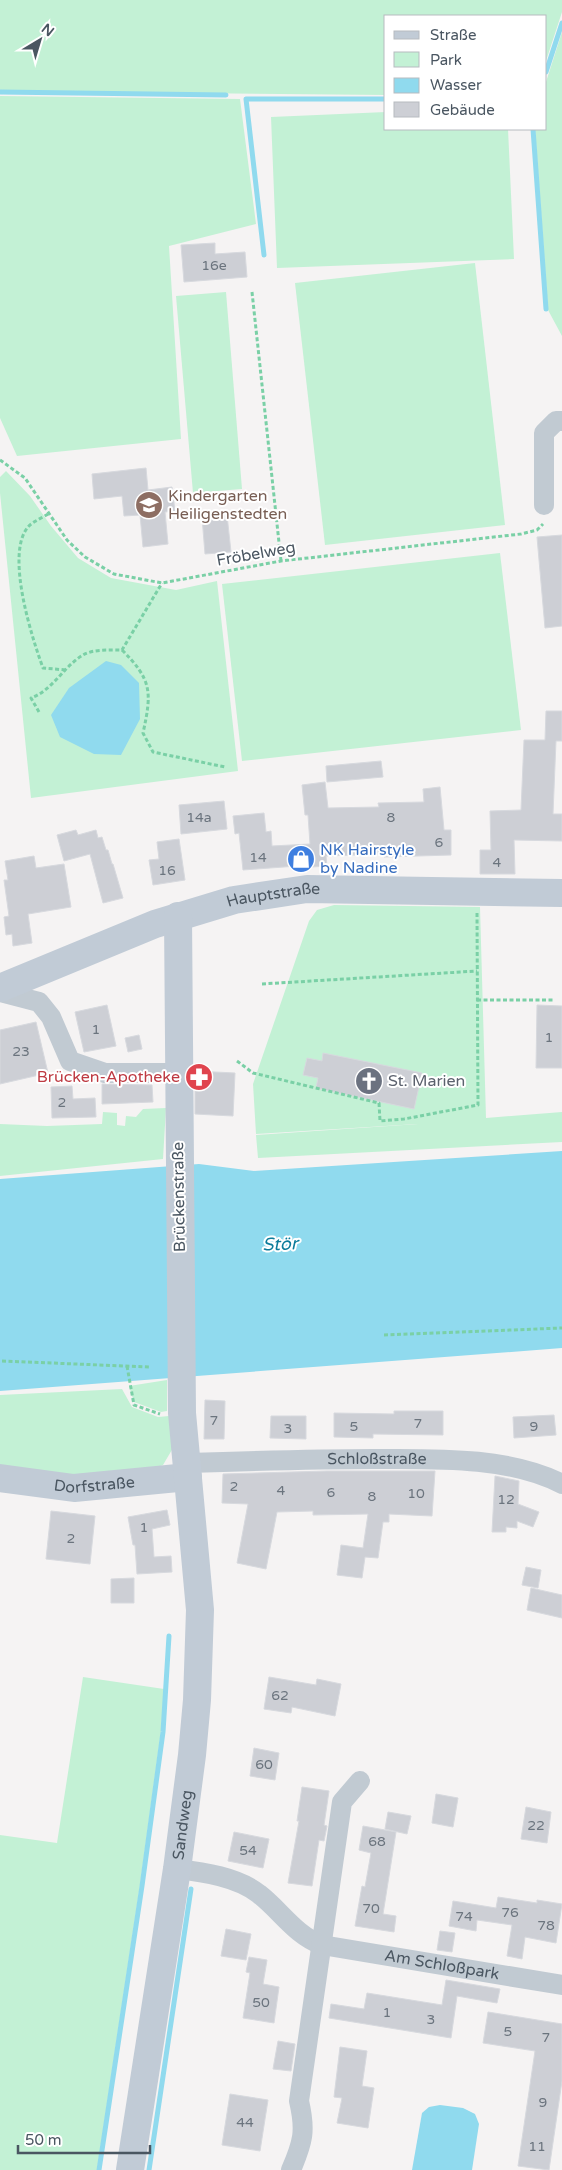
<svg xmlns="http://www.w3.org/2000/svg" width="562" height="2170" viewBox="0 0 562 2170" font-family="'Varela Round',sans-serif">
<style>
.green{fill:#c3f1d5}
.water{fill:#90daee}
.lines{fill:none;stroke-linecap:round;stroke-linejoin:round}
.stream{stroke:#90daee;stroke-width:5}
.building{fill:#cdcfd5;stroke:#d7d9de}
.path{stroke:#7ad0a6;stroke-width:3;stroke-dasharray:4 2.5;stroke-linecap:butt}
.street{stroke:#c1cad2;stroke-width:20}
.secondary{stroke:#c1cbd6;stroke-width:28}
.labels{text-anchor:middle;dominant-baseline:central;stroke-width:4;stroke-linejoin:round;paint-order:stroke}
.number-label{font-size:14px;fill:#6b747e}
.education-label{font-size:16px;fill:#785e54;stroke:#fff;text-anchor:start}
.street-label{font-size:16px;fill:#4a5661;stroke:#fff}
.shop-label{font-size:16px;fill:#366cbe;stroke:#fff;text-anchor:start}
.health-label{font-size:16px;fill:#be3a42;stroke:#fff;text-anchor:end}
.worship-label{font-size:16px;fill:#5b616d;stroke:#fff;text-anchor:start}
.water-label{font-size:18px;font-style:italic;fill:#0c7c9b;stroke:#fff}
</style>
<rect width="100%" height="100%" fill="#f5f3f3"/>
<g class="green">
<path d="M0 0H562V12L546 61V16H386V95L0 91Z"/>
<path d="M562 32V336L548 310 535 129H546V82Z"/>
<path d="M0 96 240 99 256 224 169 246 181 439 17 456 0 418Z"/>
<path d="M386 112V129H508L514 259 277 268 271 117Z"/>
<path d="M475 263 505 525 325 545 295 283Z"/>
<path d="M226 292 242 489 193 493 176 296Z"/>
<path d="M6 471 30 496 51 526 78 558 111 578 176 590 217 581 238 771 31 798 0 493V477Z"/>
<path d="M500 553 521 730 242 761 222 584Z"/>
<path d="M334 905 480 907 486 1118 562 1112V1142L258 1158 256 1135 418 1124 256 1134 253 1084 309 921 317 910Z"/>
<path d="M166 1108 163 1159 0 1176V1124L47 1126 102 1124 103 1112 117 1113V1125L125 1126 126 1116 136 1117 143 1109Z"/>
<path d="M167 1380V1411L161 1412 134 1402 129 1386Z"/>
<path d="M122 1389 132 1407 158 1417 169 1416 173 1448 163 1465 135 1476 86 1480 0 1469V1395Z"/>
<path d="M83 1677 164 1689 161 1731 140 1885 97 2170H0V1835L57 1843Z"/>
</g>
<g class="water">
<path d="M106 661 121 665 139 683 140 719 121 755 94 754 60 737 51 715 69 688Z"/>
<path d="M562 1151V1348L0 1391V1179L199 1164 254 1171Z"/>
<path d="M440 2105 463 2108 475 2114 479 2124 472 2170H412L422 2113 429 2107Z"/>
</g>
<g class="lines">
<g class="stream">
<path d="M546 72 562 23"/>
<path d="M0 92 226 95"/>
<path d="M533 129 546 309"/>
<path d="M264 255 246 99H386"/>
<path d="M99 2170 142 1886 163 1732 169 1636"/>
<path d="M149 2170 191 1889"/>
</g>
</g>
<g class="building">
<path d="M215 243V254L245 252 247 277 184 282 181 245Z"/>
<path d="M146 468 148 490 172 487 175 511 165 512 168 544 143 547 140 515 124 516 122 496 94 499 92 474Z"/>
<path d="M227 515 231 552 205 554 202 517Z"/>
<path d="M562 535V626L545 628 537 537Z"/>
<path d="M546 711H562V741H556L553 814H562V841L514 840 515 874H480V850H491L490 811 521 810 524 740H545Z"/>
<path d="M381 761 383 777 327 782 326 766Z"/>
<path d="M325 782 328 808 379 807 378 803 424 802 423 789 440 787 444 830H451V855L384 857V854L326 856 327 866 312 867 311 865 243 870 239 833 235 834 233 816 264 813 266 832 271 831 272 846 310 844 308 815H305L302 785Z"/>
<path d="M224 801 227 829 181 834 179 805Z"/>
<path d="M76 830 78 835 96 830 98 838 102 837 106 850H108L112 864H113L123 898 103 903 90 854 64 861 57 835Z"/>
<path d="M179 839 185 880 153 885 149 860 159 859 157 842Z"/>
<path d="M34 856 36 868 64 864 71 907 28 914 32 943 13 946 12 934 6 935 4 917 9 916 4 880H8L5 861Z"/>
<path d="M107 1005 116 1046 84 1052 75 1012Z"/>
<path d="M537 1005 562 1006V1068H536Z"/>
<path d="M36 1022 48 1073 0 1084V1030Z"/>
<path d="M139 1035 142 1049 128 1052 125 1038Z"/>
<path d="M323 1053 422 1073 414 1109 316 1088 318 1078 303 1075 307 1058 322 1061Z"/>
<path d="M195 1071 235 1073 233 1116 195 1114Z"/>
<path d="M102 1084 152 1085 153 1102 102 1104Z"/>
<path d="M72 1086 73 1099 95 1098 96 1117 52 1118 51 1087Z"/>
<path d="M205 1400 225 1401 224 1439H204Z"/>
<path d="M394 1411H443V1435L373 1434V1438L334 1437V1413L394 1414Z"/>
<path d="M554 1415 556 1435 514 1438 513 1417Z"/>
<path d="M271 1416H306V1439L270 1438Z"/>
<path d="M327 1471H435L432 1516 389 1514V1522H383L378 1558 365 1557 362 1578 337 1575 341 1545 363 1548 368 1514 313 1515V1511L277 1512 266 1569 237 1563 248 1504 222 1503 223 1474Z"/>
<path d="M495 1476 519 1481 518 1504 539 1512 533 1527 517 1521V1528L506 1527V1532H492Z"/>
<path d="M167 1510 170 1525 152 1529 154 1557 171 1556 172 1572 137 1574 135 1545H133L128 1517Z"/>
<path d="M51 1511 95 1516 90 1564 46 1559Z"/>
<path d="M526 1567 541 1570 538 1588 522 1585Z"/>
<path d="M134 1578V1603H111V1579Z"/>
<path d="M531 1588 562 1595V1618L527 1610Z"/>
<path d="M269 1677 316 1685 317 1679 341 1684 335 1716 292 1707 291 1713 264 1709Z"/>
<path d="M254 1748 279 1753 275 1780 250 1776Z"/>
<path d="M302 1787 329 1791 324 1825 327 1826 324 1841 319 1840 312 1886 288 1883 299 1821H297Z"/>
<path d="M436 1794 458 1798 453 1827 432 1823Z"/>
<path d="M526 1807 551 1812 547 1843 521 1839Z"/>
<path d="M388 1812 411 1816 407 1834 385 1829Z"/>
<path d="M363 1826 396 1832 383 1914 396 1916 394 1932 355 1926 362 1886 365 1887 371 1853 359 1850Z"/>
<path d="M234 1832 269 1839 263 1868 228 1861Z"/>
<path d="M498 1897 537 1903V1900L562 1904 556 1943 525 1937 522 1959 507 1956 512 1925 477 1920 476 1931 449 1926 453 1901 496 1908Z"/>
<path d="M226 1929 251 1934 246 1960 221 1956Z"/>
<path d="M440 1931 455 1933 452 1952 437 1950Z"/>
<path d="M249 1957 267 1960 263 1984 279 1987 274 2023 243 2018 250 1973 246 1972Z"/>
<path d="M446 1980 500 1989 497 2003 457 1996 451 2038 329 2018 331 2004 364 2009 367 1993 442 2005Z"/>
<path d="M488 2012 562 2024V2081L549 2170 518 2166 535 2051 483 2043Z"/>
<path d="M278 2041 295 2044 291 2071 273 2069Z"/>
<path d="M340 2047 367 2051 362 2086 374 2088 368 2128 337 2123 342 2098 334 2097Z"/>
<path d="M230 2094 268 2100 260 2151 222 2145Z"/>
</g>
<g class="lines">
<g class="path">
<path d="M252 292 281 561"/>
<path d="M0 460 25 478 67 540 85 557 114 574 162 583 281 561 521 534 537 530 543 524"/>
<path d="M48 514C42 518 32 522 28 527 5 554 32 638 43 668L66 670"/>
<path d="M122 650C152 680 152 692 143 733L153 752 225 767"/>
<path d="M39 712 31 698C53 690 63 667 83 655 93 649 110 650 122 650L162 583"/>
<path d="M262 984 477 971"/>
<path d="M477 1000H553"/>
<path d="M237 1061 253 1073 379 1103 380 1121 404 1119 478 1105 477 913"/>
<path d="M384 1335 562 1328"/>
<path d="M2 1361 149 1367"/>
<path d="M127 1366 134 1405 160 1414"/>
</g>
<g class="street">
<path d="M544 505V433L556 421H562"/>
<path d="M0 992 39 1002 51 1017 70 1061 105 1073H178"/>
<path id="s1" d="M187 1463C249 1461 311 1459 373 1459 431 1459 509 1456 562 1484"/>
<path id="s2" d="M177 1869C203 1872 238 1877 259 1894 281 1911 295 1935 322 1945L562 1985"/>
<path d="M291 2170C303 2142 306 2131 299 2101L342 1802 360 1781"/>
</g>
<g class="secondary">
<path id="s3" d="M0 988 155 924 234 900 307 889 562 893"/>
<path id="s4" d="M0 1478 74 1488 188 1477"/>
<path id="s5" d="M130 2170 177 1869 192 1755 197 1700 200 1610 182 1413 178 916"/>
</g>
</g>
<defs>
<g id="school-disc" transform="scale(1.4375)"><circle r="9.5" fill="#8d6e63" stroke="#fff"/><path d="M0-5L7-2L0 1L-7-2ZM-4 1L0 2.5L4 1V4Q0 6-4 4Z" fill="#fff"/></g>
<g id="shop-disc" transform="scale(1.4375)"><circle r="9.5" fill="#3f7fe0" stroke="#fff"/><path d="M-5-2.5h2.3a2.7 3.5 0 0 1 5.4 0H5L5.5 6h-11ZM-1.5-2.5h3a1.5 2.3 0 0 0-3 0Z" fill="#fff"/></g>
<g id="pharmacy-disc" transform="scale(1.4375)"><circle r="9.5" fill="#e0444e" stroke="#fff"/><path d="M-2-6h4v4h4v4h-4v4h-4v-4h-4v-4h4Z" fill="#fff"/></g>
<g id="church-disc" transform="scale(1.4375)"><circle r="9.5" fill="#6b7280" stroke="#fff"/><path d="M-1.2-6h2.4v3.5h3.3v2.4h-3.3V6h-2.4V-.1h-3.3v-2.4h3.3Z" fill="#fff"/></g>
</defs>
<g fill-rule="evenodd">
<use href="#school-disc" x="149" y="505"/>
<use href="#shop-disc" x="301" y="859"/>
<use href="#pharmacy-disc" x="199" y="1077"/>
<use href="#church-disc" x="369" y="1081"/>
</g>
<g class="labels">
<g class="number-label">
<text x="214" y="265">16e</text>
<text x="199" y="817">14a</text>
<text x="391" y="817">8</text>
<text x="439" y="842">6</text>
<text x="258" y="857">14</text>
<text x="497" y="862">4</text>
<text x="167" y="870">16</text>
<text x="96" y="1029">1</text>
<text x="549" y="1037">1</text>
<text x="21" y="1051">23</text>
<text x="62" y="1102">2</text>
<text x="214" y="1420">7</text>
<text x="418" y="1423">7</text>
<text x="354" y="1426">5</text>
<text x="534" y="1426">9</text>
<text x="288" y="1428">3</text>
<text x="234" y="1486">2</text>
<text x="281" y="1490">4</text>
<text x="331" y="1492">6</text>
<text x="416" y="1493">10</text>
<text x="372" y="1496">8</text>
<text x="506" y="1499">12</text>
<text x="144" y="1527">1</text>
<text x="71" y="1538">2</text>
<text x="280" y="1695">62</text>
<text x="264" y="1764">60</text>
<text x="536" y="1825">22</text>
<text x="377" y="1841">68</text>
<text x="248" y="1850">54</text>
<text x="371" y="1908">70</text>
<text x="510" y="1912">76</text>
<text x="464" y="1916">74</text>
<text x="546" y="1925">78</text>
<text x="261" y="2002">50</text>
<text x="387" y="2012">1</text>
<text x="431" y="2019">3</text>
<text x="508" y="2031">5</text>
<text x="546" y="2037">7</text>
<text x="543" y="2102">9</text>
<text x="245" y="2122">44</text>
<text x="537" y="2146">11</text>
</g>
<g class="education-label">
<text x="168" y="496">Kindergarten<tspan x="168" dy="18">Heiligenstedten</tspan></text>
</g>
<g class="street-label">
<text transform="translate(256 554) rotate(-10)">Fröbelweg</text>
<text stroke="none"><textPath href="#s3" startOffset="290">Hauptstraße</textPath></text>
<text transform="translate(179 1197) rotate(-91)">Brückenstraße</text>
<text stroke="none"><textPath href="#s1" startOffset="190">Schloßstraße</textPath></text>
<text stroke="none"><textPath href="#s4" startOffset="95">Dorfstraße</textPath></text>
<text stroke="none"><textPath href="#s5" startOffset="349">Sandweg</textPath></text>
<text stroke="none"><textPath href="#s2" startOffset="290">Am Schloßpark</textPath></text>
</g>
<g class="shop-label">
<text x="320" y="850">NK Hairstyle<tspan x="320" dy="18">by Nadine</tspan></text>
</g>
<g class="health-label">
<text x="180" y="1077">Brücken-Apotheke</text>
</g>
<g class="worship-label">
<text x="388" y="1081">St. Marien</text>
</g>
<g class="water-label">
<text transform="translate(280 1244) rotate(-2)">Stör</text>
</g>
</g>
<rect x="384" y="15" width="162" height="115" fill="#ffffff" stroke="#b7bbc0"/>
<rect x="394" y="31" width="25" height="8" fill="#c1cbd6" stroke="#b7bbc0"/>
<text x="430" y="40" font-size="15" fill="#4a5661">Straße</text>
<rect x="394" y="52" width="25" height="15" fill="#c3f1d5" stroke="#b7bbc0"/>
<text x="430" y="65" font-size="15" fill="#4a5661">Park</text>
<rect x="394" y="78" width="25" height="15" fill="#90daee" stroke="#b7bbc0"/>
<text x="430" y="90" font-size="15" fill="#4a5661">Wasser</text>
<rect x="394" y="102" width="25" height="15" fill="#cdcfd5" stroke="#b7bbc0"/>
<text x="430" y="115" font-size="15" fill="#4a5661">Gebäude</text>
<g transform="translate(40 40) rotate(38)" stroke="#ffffff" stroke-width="4" paint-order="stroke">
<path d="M0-4L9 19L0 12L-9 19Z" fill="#4a5661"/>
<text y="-8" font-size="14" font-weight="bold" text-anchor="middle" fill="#4a5661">N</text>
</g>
<path d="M18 2145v8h132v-8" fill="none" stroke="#4a5661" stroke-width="2.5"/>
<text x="25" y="2145" font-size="15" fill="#4a5661" stroke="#ffffff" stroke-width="4" paint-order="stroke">50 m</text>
</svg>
